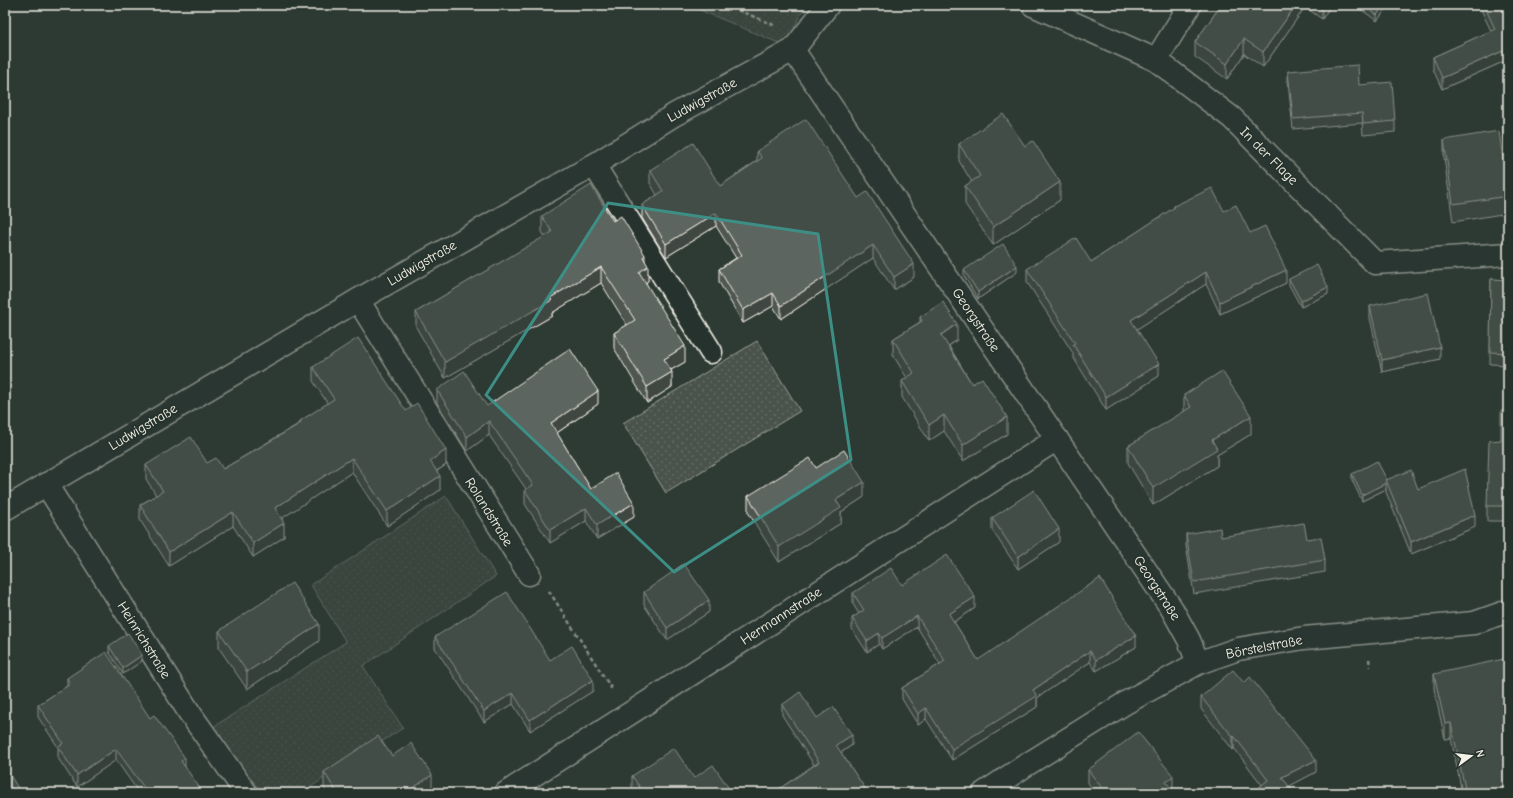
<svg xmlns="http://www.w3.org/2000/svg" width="1513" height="798" viewBox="0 0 1513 798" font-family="'Comic Neue',sans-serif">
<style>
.grass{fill:url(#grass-dots);stroke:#9ea29a}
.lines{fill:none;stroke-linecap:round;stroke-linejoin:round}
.minor-casing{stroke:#f4f1e8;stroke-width:25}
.path{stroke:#f4f1e8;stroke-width:2.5;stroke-dasharray:4 3;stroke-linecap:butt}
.minor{stroke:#26332d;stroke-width:22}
.wall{fill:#4f5751;stroke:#f4f1e8}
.shaded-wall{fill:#404742;stroke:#f4f1e8}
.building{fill:#5c655e;stroke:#f4f1e8}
.marked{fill:none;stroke:#3d8f86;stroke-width:3;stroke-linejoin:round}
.labels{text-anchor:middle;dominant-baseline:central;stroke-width:3.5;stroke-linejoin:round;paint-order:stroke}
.street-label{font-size:14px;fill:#f4f1e8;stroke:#26332d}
</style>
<defs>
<pattern id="grass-dots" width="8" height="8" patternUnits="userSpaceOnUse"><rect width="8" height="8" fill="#48524c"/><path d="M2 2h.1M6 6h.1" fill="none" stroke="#636b66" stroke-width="1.8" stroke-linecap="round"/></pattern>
</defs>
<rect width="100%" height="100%" fill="#2e3b34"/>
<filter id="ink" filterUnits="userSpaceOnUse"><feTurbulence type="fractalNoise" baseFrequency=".025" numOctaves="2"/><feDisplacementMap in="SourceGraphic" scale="8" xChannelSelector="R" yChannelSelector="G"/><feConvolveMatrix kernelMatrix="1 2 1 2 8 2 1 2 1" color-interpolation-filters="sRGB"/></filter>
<g filter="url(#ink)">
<g class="grass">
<path d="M688 5H805L786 46Z"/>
<path d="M757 341 800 411 666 493 623 423Z"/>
<path d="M446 496 496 576 363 666 403 728 301 793H250L207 731 346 642 311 585Z"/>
</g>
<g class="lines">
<g class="minor-casing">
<g id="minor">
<path d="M1033 5 1156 60 1232 118 1375 263 1508 254"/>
<path d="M793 50 1172 609 1189 640 1198 663"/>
<path d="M1156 60 1190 5"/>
<path d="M594 165 711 352"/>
<path d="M358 300 529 574"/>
<path d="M46 484 189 712 246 793"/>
<path d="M5 509 358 300 594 165 674 115 793 50 828 5"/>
<path d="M506 793 1057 439"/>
<path d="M984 793 1023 767 1127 702 1198 663 1238 649 1304 638 1474 623 1508 611"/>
</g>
</g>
<g class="path">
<path d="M725 5 772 24 775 28"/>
<path d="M549 591 613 691"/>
<path d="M1369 659 1370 667"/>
</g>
<use href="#minor" class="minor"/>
</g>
<g class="wall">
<path d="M1221 5H1331L1322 19 1305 7 1263 67 1244 54 1227 79 1195 57V42Z"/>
<path d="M1355 5H1389L1377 21Z"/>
<path d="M1479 5H1508V67L1505 61 1442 89 1433 69V57L1491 31Z"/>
<path d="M1288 71 1359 85 1395 121V132L1363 135 1362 123 1293 129 1288 82Z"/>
<path d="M1508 125V164L1503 132V126Z"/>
<path d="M1444 140 1508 193V213L1453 222 1444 157Z"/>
<path d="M959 144 1060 200 993 245 965 204V186L972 182 959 161Z"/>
<path d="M757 151 858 198 914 277 894 290 873 258 781 319 773 306 743 323 719 282V269L736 258 716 226 666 257 642 218V205L657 195 650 183V170L720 186 757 161Z"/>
<path d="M1174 206 1224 211 1250 233 1286 283 1220 314 1206 284 1137 329 1159 376 1106 410 1073 357V353L1027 282V269L1091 262 1174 208Z"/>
<path d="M542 216 613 221 645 261 648 281 646 283 685 362 671 370 672 387 647 403 614 348V333L627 325 601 283 552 313V316L445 378 416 327V312L545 237 542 232Z"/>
<path d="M964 270 1017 272 978 299 964 276Z"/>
<path d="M1289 279 1328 294 1301 307 1289 285Z"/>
<path d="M1491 279 1508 280V365L1490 364Z"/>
<path d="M1370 306 1440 359 1382 372 1370 318Z"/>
<path d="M920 317 957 340 949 346 972 384 1007 434 963 461 944 431 929 441 902 397V381L907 378 893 355V339L920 322Z"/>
<path d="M313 367 406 411 446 465 437 471 440 490 387 526 352 472 282 518 284 537 253 557 233 526 169 566 140 520V505L156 495 146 479V465L223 469 300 423V421L328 404 313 381Z"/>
<path d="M437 390 487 406 598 404 557 433 591 489 634 517 597 539 586 521 550 543 525 504V490L526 489 489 435 467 451 437 403Z"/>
<path d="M1184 395 1251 434 1217 455V466L1153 505 1128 463V446L1184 412Z"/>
<path d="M1508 410V521H1487V506L1501 440Z"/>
<path d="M816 468 864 497 841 512V523L779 562 748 512V496Z"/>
<path d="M1352 474 1387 480 1418 489 1475 527 1411 554 1386 492V489L1362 501 1352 480Z"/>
<path d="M992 518 1059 542 1018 569 992 530Z"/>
<path d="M1186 534 1221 537 1307 539 1325 560V572L1194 594 1186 546Z"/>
<path d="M902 585 975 608 954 622 978 660 1136 647 1096 671 1090 662 1037 698V707L952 760 926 719 918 725 902 699V688L940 664 917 627 882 649 879 644 867 652 852 629V618L859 614 853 604V593Z"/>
<path d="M644 592 709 612 667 640 644 605Z"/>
<path d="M219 631 319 641 247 689 219 648Z"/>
<path d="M435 637 550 660 593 691 530 731 513 704 484 722 435 648Z"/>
<path d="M109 646 142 661 123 674 109 652Z"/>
<path d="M1434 674 1508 793H1462L1451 738 1445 739 1434 689Z"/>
<path d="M67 678 150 718 185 768 203 793H139L116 760 77 787 58 758V747L38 717V705L67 686Z"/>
<path d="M1201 697 1316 772 1289 786 1262 785 1234 748 1233 750 1201 709Z"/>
<path d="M782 705 817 718 852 745 841 753 868 793H779V789L814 765 782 715Z"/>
<path d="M392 756 432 791 429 793H327L324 788V772Z"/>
<path d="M1088 770 1173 789H1172L1175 793H1096L1088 783Z"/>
<path d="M632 776 694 778 728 793H636L632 787Z"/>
</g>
<g class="shaded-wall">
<path d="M1296 5H1305V7L1263 67V52Z"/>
<path d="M1322 5H1331L1322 19Z"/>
<path d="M1384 5H1389L1377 21V15Z"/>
<path d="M1244 39V54L1227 79V64Z"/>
<path d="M1505 50V61L1442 89V78Z"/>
<path d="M1060 182V200L993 245V227Z"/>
<path d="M716 213V226L666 257V244Z"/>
<path d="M873 245V258L781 319V306Z"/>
<path d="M645 255V268L648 266V281L639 287V272L643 257Z"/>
<path d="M914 264V277L894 290V277Z"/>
<path d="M1017 266V272L978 299V292Z"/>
<path d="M601 267V283L552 313V316L445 378V362Z"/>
<path d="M1286 270V283L1220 314V302Z"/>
<path d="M1206 272V284L1131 333V320Z"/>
<path d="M1328 287V294L1301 307V301Z"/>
<path d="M773 293V306L743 323V310Z"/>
<path d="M957 324V340L941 351V335Z"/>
<path d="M685 346V362L664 374V359Z"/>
<path d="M1440 347V359L1382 372V360Z"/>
<path d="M1159 364V376L1106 410V397Z"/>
<path d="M672 372V387L647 403V387Z"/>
<path d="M598 391V404L551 437V423Z"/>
<path d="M944 415V431L929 441V425Z"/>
<path d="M1251 416V434L1217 455V466L1153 505V488L1212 440Z"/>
<path d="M1007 417V434L963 461V445Z"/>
<path d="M489 421V435L467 451V437Z"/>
<path d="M446 450V465L430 475V461Z"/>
<path d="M352 458V472L275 523V508Z"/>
<path d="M440 476V490L387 526V511Z"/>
<path d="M864 482V497L841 512V523L779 562V547L836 500Z"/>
<path d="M1386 483V489L1362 501V495Z"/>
<path d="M634 503V517L597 539V525Z"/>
<path d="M586 508V521L550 543V530Z"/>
<path d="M233 512V526L169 566V552Z"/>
<path d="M1475 515V527L1411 554V542Z"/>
<path d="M284 523V537L253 557V543Z"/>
<path d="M1059 529V542L1018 569V557Z"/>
<path d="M975 597V608L949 625V614Z"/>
<path d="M709 600V612L667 640V628Z"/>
<path d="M917 616V627L882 649V638Z"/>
<path d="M319 624V641L247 689V672Z"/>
<path d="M879 633V644L867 652V641Z"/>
<path d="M1136 636V647L1096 671V660Z"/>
<path d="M1090 651V662L1037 698V707L952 760V749L1033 690Z"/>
<path d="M142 655V661L123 674V668Z"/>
<path d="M593 680V691L530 731V720Z"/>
<path d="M513 693V704L484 722V711Z"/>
<path d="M926 708V719L918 725V714Z"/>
<path d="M1451 723V738L1445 739V724Z"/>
<path d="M852 735V745L836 756V745Z"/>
<path d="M1234 736V748L1233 750V737Z"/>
<path d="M8 744V755L5 757V745Z"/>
<path d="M116 749V760L77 787V775Z"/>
<path d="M185 758V769L181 761Z"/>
<path d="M1316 760V772L1282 790V777Z"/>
<path d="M432 775V791L429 793H413V788Z"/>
<path d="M1173 776V789L1167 793 1166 782Z"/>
<path d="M728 787V793H718Z"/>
</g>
<g class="building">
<path d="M1221 5H1296L1263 52 1244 39 1227 64 1195 42Z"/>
<path d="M1363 5H1384L1377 15Z"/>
<path d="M1484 5H1508V56L1505 50 1442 78 1433 57 1495 29Z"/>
<path d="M1358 65 1359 85 1392 82 1395 121 1363 124 1362 113 1293 119 1288 71Z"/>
<path d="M1003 114 1025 146 1033 141 1060 182 993 227 965 186 980 176 959 144Z"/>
<path d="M806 119 858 198 867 192 914 264 894 277 873 245 781 306 773 293 743 310 719 269 742 255 716 213 666 244 642 205 663 191 650 170 693 143 720 186 762 158 757 151Z"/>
<path d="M1508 125V158L1503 126Z"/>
<path d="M1499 131 1508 196 1453 204 1444 140Z"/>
<path d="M591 185 613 221 621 216 645 255 643 257 648 266 639 272 685 346 664 359 672 372 647 387 614 333 635 320 601 267 550 298 552 300 445 362 416 312 552 232 542 216Z"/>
<path d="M1212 188 1224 211 1236 205 1250 233 1265 226 1286 270 1220 302 1206 272 1131 320 1159 364 1106 397 1073 344 1075 343 1027 269 1076 238 1091 262 1175 207 1174 206Z"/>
<path d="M1003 244 1017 266 978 292 964 270Z"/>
<path d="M1317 265 1328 287 1301 301 1289 279Z"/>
<path d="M1491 279 1508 280V353L1490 352Z"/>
<path d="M1428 293 1440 347 1382 360 1370 306Z"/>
<path d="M943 302 957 324 941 335 972 384 982 378 1007 417 963 445 944 415 929 425 902 381 914 373 893 339 922 321 920 317Z"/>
<path d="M358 338 406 411 417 403 446 450 430 461 440 476 387 511 352 458 275 508 284 523 253 543 233 512 169 552 140 505 163 491 146 465 191 437 207 463 216 458 223 469 301 423 300 421 334 399 313 367Z"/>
<path d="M570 349 598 391 551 423 591 489 616 473 634 503 597 525 586 508 550 530 525 490 533 485 489 421 467 437 437 390 464 371 487 406Z"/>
<path d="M1222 371 1251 416 1212 440 1217 449 1153 488 1128 446 1191 407 1184 395Z"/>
<path d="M1501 410H1508V506H1487L1489 441 1501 440Z"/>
<path d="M844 450 864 482 836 500 841 508 779 547 748 496 810 458 816 468Z"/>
<path d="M1377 461 1387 480H1386V483L1362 495 1352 474Z"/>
<path d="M1465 469 1475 515 1411 542 1386 480 1411 470 1418 489Z"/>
<path d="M1034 490 1059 529 1018 557 992 518Z"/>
<path d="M1304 523 1307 539 1321 537 1325 560 1194 582 1186 534 1220 528 1221 537Z"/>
<path d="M947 555 975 597 949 614 978 660 1100 578 1136 636 1096 660 1090 651 1033 690 1037 696 952 749 926 708 918 714 902 688 945 661 917 616 882 638 879 633 867 641 852 618 864 610 853 593 891 568 902 585Z"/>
<path d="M684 564 709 600 667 628 644 592Z"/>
<path d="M292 583 319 624 247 672 219 631Z"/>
<path d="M507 592 550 660 572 646 593 680 530 720 513 693 484 711 435 637Z"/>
<path d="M128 633 142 655 123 668 109 646Z"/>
<path d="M106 652 150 718 154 715 185 758 181 761 203 793H148L116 749 77 775 58 747 63 743 38 705 70 684 67 678Z"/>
<path d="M1504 659 1508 679V793H1466L1451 723 1445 724 1434 674Z"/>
<path d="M1233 670 1244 683 1250 677 1316 760 1282 777 1294 793H1252L1268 780 1234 736 1233 737 1201 697Z"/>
<path d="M800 692 817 718 833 707 852 735 836 745 868 793H782L779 789 819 762 782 705Z"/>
<path d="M1138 732 1173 776 1166 782 1175 793H1106L1088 770Z"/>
<path d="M378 736 392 756 411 743 432 775 413 788 416 793H337L324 772Z"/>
<path d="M5 739 8 744 5 745Z"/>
<path d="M674 748 694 778 713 765 728 787 718 793H644L632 776Z"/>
<path d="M5 767 21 793H5Z"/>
</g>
</g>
<path d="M0 0H1513V798H0ZM608 203 818 234 851 460 674 572 486 395Z" fill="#2e3b34" fill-opacity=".55" fill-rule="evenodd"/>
<path class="marked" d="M608 203 818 234 851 460 674 572 486 395Z"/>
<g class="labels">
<g class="street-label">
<text transform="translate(702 100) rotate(-29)">Ludwigstraße</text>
<text transform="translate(1269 156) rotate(45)">In der Flage</text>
<text transform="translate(422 263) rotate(-30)">Ludwigstraße</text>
<text transform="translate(976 320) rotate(56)">Georgstraße</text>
<text transform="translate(143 427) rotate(-31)">Ludwigstraße</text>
<text transform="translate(489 512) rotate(58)">Rolandstraße</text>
<text transform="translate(1157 588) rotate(57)">Georgstraße</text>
<text transform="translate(781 616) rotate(-33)">Hermannstraße</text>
<text transform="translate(144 640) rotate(58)">Heinrichstraße</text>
<text transform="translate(1264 647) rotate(-11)">Börstelstraße</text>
</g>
</g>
<rect width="1513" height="798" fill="none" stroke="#26332d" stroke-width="20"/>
<rect x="10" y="10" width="1493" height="778" fill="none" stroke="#f4f1e8" stroke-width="1.5" filter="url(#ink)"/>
<g transform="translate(1471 756) rotate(75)" stroke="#26332d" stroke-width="3" paint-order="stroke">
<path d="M0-3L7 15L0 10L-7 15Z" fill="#f4f1e8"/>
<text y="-6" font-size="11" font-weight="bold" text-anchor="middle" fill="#f4f1e8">N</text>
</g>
</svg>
